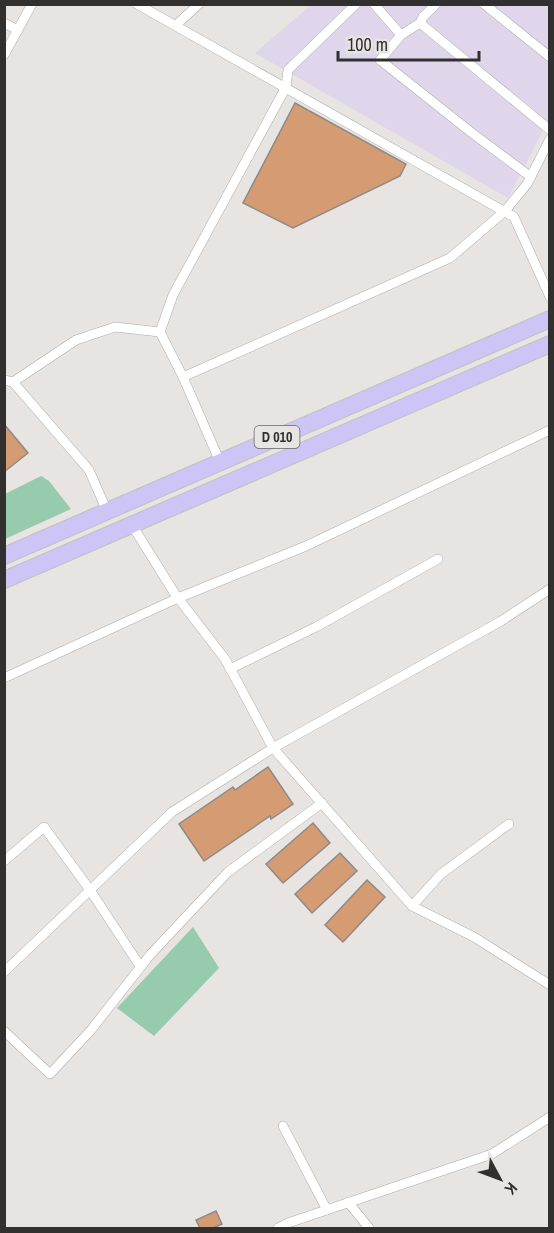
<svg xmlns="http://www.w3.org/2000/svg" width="554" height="1233" viewBox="0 0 554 1233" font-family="'Archivo Narrow',sans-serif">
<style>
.industrial{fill:#e0d6eb}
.green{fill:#96cbae}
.building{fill:#d59c73;stroke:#8d8a88;stroke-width:1.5}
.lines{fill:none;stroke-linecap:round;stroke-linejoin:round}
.street-casing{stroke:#afacaa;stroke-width:10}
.highway-casing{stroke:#c1c1c1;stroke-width:18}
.street{stroke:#fff;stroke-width:9}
.highway{stroke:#cdc5f6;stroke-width:16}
.labels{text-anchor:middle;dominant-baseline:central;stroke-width:4.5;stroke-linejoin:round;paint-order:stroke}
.shield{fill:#e7e4e2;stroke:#686665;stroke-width:1.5}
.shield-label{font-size:14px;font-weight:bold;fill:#31302f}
</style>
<rect width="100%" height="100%" fill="#e7e4e2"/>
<path class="industrial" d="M311 5H549V119L508 198 255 53Z"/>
<g class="green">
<path d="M41 476 49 481 71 509 5 539V494Z"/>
<path d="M193 927 219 968 154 1036 117 1008Z"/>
</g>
<g class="building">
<path d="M295 103 406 164 400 176 293 228 243 203Z"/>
<path d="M4 424 28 453 4 472Z"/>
<path d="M268 767 293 804 271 819 270 816 204 861 179 824 233 787 235 790Z"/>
<path d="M313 823 330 843 283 883 266 864Z"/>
<path d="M340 853 357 871 312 913 295 894Z"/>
<path d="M367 880 385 897 343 942 325 925Z"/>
<path d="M216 1211 222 1224 213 1228H200L196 1220Z"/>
</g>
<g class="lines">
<g class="street-casing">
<g id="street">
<path d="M137 4 514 217 550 297"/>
<path d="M374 4 401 35"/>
<path d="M436 4 423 17 420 23 401 35 380 60 472 133 531 177"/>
<path d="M484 4 550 57"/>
<path d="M4 23 18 30"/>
<path d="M420 23 550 130"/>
<path d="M176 25 199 4"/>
<path d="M4 55 32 4"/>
<path d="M183 377 450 258 505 211 527 184 550 139"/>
<path d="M4 380 13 382 76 340 115 327 160 332"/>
<path d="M13 382 89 470 107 511"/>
<path d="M220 462 183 377 160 332 173 295 286 87 288 70 356 4"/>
<path d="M132 525 175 594 225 659 273 748 412 906 474 937 550 985"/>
<path d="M230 669 316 627 438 559"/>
<path d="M4 678 178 598 306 546 550 430"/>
<path d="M4 861 44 827 90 890 140 966"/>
<path d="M412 906 441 874 509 824"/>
<path d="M4 972 172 812 273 748 501 621 550 589"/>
<path d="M4 1031 50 1074 91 1030 150 955 228 872 322 803"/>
<path d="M283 1126 327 1210"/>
<path d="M348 1202 369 1228"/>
<path d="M278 1228 288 1223 492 1154 550 1117"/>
</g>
</g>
<g class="highway-casing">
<g id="highway">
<path d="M4 556 550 319"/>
<path d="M4 580 550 344"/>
</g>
</g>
<use href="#street" class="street"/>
<use href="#highway" class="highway"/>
</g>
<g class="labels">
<rect class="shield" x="254.5" y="426" width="45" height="22" rx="4.5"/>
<g class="shield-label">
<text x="277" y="437">D 010</text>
</g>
</g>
<rect width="554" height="1233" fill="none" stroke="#31302f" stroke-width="12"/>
<g transform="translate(500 1179) rotate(131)" stroke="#e7e4e2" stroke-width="4.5" paint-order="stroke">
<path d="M0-4.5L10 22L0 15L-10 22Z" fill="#31302f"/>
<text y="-9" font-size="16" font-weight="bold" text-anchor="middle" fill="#31302f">K</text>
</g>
<path d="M338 51v9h141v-9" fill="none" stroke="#31302f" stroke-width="3"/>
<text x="347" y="51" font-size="18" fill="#31302f" stroke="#e7e4e2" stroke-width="4.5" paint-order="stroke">100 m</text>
</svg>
